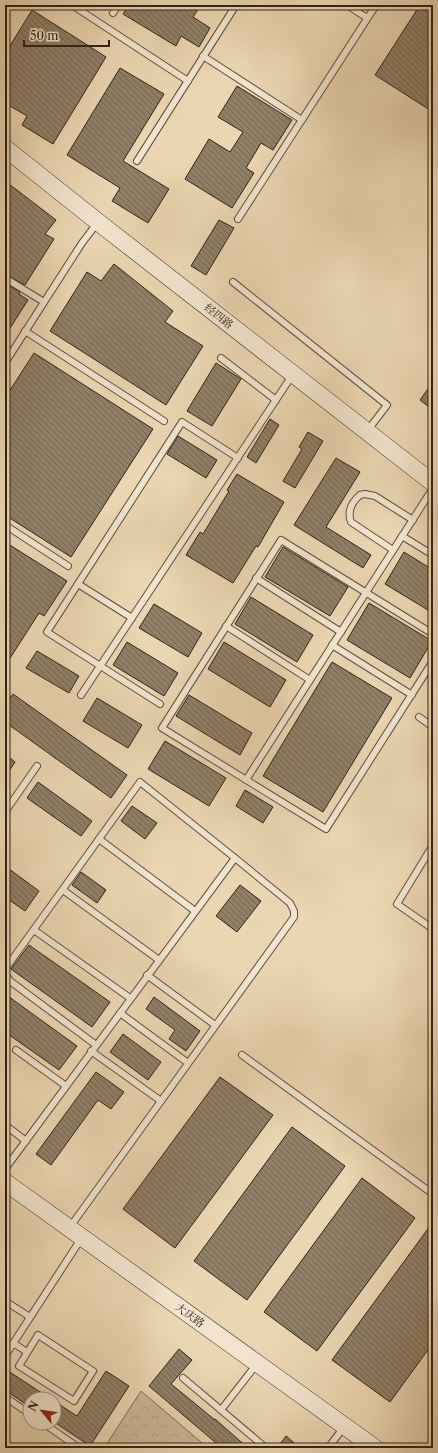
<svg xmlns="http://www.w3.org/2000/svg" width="438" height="1453" viewBox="0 0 438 1453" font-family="'Libre Caslon Text','Noto Serif SC',serif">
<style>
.forest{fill:url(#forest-crowns);stroke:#7c6e57}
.building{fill:url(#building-back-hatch);stroke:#2e2316}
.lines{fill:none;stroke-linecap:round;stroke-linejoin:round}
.lane-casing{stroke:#5d503d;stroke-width:8}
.secondary-casing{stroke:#2e2316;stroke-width:18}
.lane{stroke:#f2e4ce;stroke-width:6}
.secondary{stroke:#f2e4ce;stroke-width:17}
.labels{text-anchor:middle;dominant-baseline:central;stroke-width:4;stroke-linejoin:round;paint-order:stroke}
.street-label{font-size:11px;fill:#2e2316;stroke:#f2e4ce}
</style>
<defs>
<pattern id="forest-crowns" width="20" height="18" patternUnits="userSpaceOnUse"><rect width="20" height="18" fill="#cbb898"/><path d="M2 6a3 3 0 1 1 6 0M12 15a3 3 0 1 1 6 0" fill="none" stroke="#af9e82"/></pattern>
<pattern id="building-back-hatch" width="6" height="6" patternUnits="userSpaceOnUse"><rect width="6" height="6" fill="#908068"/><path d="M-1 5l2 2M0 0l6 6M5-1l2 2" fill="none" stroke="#766855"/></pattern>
</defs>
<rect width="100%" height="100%" fill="#ebd6b3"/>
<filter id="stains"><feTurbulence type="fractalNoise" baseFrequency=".005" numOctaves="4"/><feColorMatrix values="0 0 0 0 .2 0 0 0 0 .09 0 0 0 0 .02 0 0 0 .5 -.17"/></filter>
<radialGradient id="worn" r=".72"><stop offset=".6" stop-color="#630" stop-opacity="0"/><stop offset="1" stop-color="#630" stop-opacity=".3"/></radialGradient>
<path class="forest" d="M141 1391 208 1448H104Z"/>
<g class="building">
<path d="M129 5H201L193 17 210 28 199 47 181 36 176 46 123 14Z"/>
<path d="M420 5H433V112L375 75Z"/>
<path d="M32 10 106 57 53 144 22 125 27 116 5 103V54Z"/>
<path d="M120 68 164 94 123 161 169 189 148 223 112 201 120 188 67 155Z"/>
<path d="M237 86 292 120 273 150 261 143 246 168 254 173 232 208 185 179 209 139 230 152 243 132 218 117Z"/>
<path d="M5 181 56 220 45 234 54 239 25 285 5 274Z"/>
<path d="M219 220 234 228 206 275 191 266Z"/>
<path d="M114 264 173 311 165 322 203 346 166 405 50 331 87 272 101 281Z"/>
<path d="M5 283 20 292 19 294 28 300 5 336Z"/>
<path d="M34 353 153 429 71 557 5 515V398Z"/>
<path d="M216 363 241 379 212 426 187 411Z"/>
<path d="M428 389 433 393V410L420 400Z"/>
<path d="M270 419 279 425 256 463 247 457Z"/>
<path d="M308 432 323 441 295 488 283 481 302 449 299 447Z"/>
<path d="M178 436 217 460 206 478 167 454Z"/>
<path d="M336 458 360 472 326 527 371 555 363 568 294 525Z"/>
<path d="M237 474 284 502 258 547 256 546 233 583 186 555 200 532 203 534 229 491 227 490Z"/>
<path d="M5 542 67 581 44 616 39 613 5 666Z"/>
<path d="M283 547 348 587 330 616 265 577Z"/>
<path d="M404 552 433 570V613L385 584Z"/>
<path d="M251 597 313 635 297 662 235 624Z"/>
<path d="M369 603 432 641 410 678 347 640Z"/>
<path d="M154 604 202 633 188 657 139 628Z"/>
<path d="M127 642 178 673 164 696 113 665Z"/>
<path d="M224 642 286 680 270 707 208 669Z"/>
<path d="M37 651 79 676 69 693 26 668Z"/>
<path d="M332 662 392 698 323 812 263 776Z"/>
<path d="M13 694 127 775 111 798 5 722V705Z"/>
<path d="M189 695 252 733 240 755 176 716Z"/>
<path d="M97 698 142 725 128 748 83 721Z"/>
<path d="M165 741 226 778 209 806 148 769Z"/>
<path d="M5 754 15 762 5 777Z"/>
<path d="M38 782 92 821 81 836 27 798Z"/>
<path d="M245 790 273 807 263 823 236 806Z"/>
<path d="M132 806 157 823 145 839 121 821Z"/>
<path d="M5 866 39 891 25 911 5 897Z"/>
<path d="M81 872 106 890 97 903 72 885Z"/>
<path d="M240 885 261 901 237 932 216 916Z"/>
<path d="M29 945 110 1002 92 1027 11 969Z"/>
<path d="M5 994 77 1046 59 1070 5 1032Z"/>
<path d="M154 997 200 1031 186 1051 169 1039 175 1030 146 1009Z"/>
<path d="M123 1034 161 1062 148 1080 110 1052Z"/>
<path d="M96 1072 124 1092 111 1109 98 1100 51 1165 36 1154Z"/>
<path d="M220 1077 273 1115 175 1248 123 1209Z"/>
<path d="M292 1127 345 1166 247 1300 194 1261Z"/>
<path d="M362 1178 415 1218 317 1351 264 1312Z"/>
<path d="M433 1222V1343L390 1402 332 1360Z"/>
<path d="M179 1349 192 1360 171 1384 215 1420V1419L248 1448H222L149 1386Z"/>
<path d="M5 1369 51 1399H30V1407L5 1390Z"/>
<path d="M106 1371 129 1386 90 1446 54 1422V1401L77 1416Z"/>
<path d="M286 1436 300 1448H277Z"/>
</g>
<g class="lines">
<g class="lane-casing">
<g id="lane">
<path d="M72 5 188 81"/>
<path d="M347 5 367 18"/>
<path d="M113 13 118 5"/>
<path d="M203 56 302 120"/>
<path d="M137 161 236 5"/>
<path d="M238 219 376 5"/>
<path d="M5 278 44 302"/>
<path d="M233 282 387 405 368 430"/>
<path d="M25 331 164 421"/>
<path d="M221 358 276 400"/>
<path d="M5 363 82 243 98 222"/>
<path d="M5 525 68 566"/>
<path d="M402 536 433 555"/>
<path d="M393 550 351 522C347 511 352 502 360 495L365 494 375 496 413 520"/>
<path d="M256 578 341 632"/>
<path d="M78 584 132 618"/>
<path d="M226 626 310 680"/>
<path d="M433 634 281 540 162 728 326 829 433 661"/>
<path d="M332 645 412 695"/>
<path d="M81 695 293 374"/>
<path d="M160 704 47 632 182 422 238 458"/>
<path d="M419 717 433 727"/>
<path d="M246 780 433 488"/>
<path d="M5 812 37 766"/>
<path d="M99 839 195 911"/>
<path d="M433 845 397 904 433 929"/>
<path d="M63 890 159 960"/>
<path d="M34 930 130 998"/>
<path d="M147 975 215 1025"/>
<path d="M120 1013 188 1063"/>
<path d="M16 1050 66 1086"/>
<path d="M91 1051 161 1101"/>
<path d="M242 1055 433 1194"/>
<path d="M5 1125 26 1141"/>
<path d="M5 1169 235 858 140 782 6 968V975L10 981 96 1045"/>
<path d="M70 1227 294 917V911L290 903 235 858"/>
<path d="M5 1301 30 1317"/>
<path d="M38 1335 93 1371 74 1401 19 1366Z"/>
<path d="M13 1343 27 1352"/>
<path d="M5 1356 81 1239"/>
<path d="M183 1378 266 1448"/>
<path d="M5 1397 30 1414"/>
<path d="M221 1410 256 1365"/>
<path d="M43 1423 79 1448"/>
<path d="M328 1448 344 1427"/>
</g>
</g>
<g class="secondary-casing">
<g id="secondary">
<path d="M5 148 98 222 433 483"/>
<path d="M5 1182 375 1448"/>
</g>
</g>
<use href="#lane" class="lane"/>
<use href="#secondary" class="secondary"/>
</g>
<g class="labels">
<g class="street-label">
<text transform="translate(219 316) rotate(38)">经四路</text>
<text transform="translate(190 1315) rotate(36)">大庆路</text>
</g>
</g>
<rect width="438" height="1453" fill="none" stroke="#ebd6b3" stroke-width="20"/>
<rect x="6" y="6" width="426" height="1441" fill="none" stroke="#2e2316" stroke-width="2"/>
<rect x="10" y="10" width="418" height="1433" fill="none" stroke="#2e2316"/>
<g transform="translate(42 1411) rotate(299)"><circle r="19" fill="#f2e4ce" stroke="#a49784"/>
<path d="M0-3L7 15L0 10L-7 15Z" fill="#8f2418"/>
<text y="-6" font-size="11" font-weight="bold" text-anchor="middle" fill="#2e2316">N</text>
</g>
<path d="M24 40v6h85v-6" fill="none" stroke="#2e2316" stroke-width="2"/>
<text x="30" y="40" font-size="12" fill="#2e2316" stroke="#f2e4ce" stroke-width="3" paint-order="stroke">50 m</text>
<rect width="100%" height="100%" filter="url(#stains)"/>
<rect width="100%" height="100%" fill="url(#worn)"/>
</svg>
